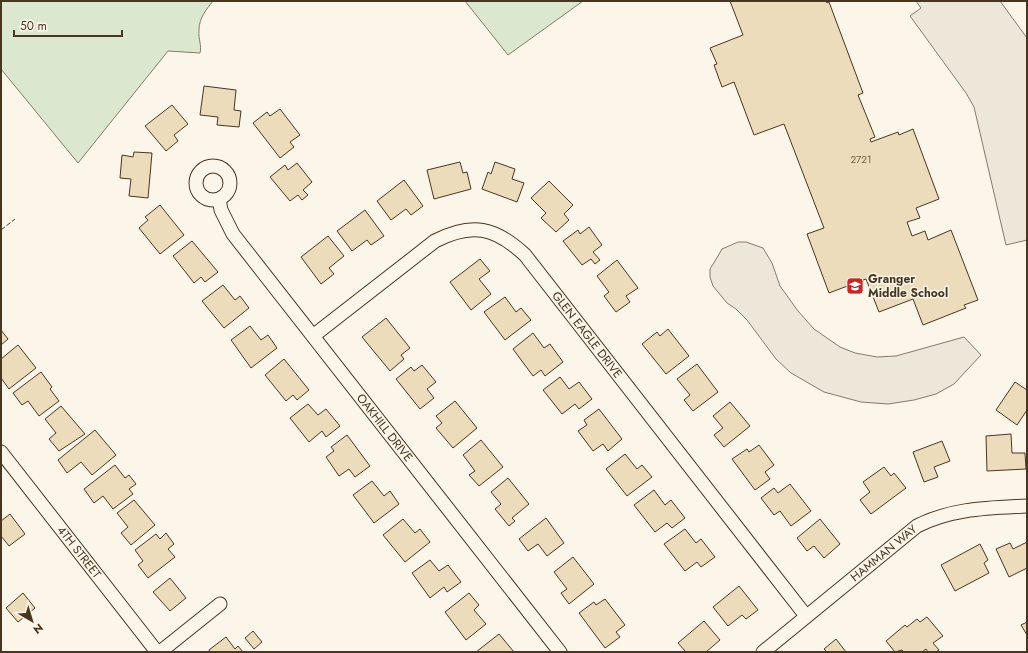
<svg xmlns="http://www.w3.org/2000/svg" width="1028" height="653" viewBox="0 0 1028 653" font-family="Jost,sans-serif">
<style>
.green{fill:#dce7d0;stroke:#887966}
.parking{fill:#ede7d9;stroke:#887966}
.building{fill:#ecdcbc;stroke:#4a3520}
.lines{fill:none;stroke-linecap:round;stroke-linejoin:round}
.street-casing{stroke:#4a3520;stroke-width:15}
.street{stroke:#fbf6e9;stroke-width:13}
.fence{stroke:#4a3520;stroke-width:1;stroke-dasharray:5 2;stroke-linecap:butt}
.labels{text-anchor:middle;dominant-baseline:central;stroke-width:3;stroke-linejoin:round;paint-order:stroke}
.number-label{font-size:10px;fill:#725f47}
.poi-label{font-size:12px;font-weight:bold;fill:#4a3520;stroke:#fbf6e9;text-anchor:start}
.street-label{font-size:12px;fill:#4a3520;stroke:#fbf6e9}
</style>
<rect width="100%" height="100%" fill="#fbf6e9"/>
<g class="green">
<path d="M1 1H213C206 10 199 18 199 30 198 39 202 45 200 53L168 51 78 163 1 69Z"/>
<path d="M465 1H583L508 55Z"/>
</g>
<g class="parking">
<path d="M916 1H1000L1027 38V240L1006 245 974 107 966 93 910 16 921 8Z"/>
<path d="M738 242H746L763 248 772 263 780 286 798 311 814 329 840 347 855 353 877 357 896 356 964 337 981 355 954 384 936 394 914 400 888 404 861 402 824 392 791 373 776 359 747 320 736 309 727 303 713 286 710 277V269L715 261 722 249Z"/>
</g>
<g class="building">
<path d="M730 1H826L827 3 829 2 863 93 858 95 875 137 870 139 871 142 898 132 899 135 913 129 939 199 916 208 920 218 907 222 912 236 925 231 928 240 951 230 978 300 964 305 966 308 923 325 913 299 879 312 866 279 829 293 807 234 824 228 784 124 754 135 734 82 722 87 714 65 717 64 710 48 743 35Z"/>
<path d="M204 86 236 90 234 110 241 111 239 127 217 125 218 117 200 115Z"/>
<path d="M172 105 188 124 174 135 178 141 166 151 145 126Z"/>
<path d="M280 109 300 135 290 142 294 147 280 158 253 123 267 112 270 116Z"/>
<path d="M134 152 152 153 148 198 129 196 131 179 120 178 122 155 133 157Z"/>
<path d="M460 162 463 173 467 172 471 189 434 199 427 170Z"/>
<path d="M495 162 515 169 512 179 524 183 517 202 482 189 488 172 491 174Z"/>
<path d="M297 163 312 182 303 190 308 195 302 200 298 195 290 201 270 177 285 165 288 170Z"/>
<path d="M404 180 423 206 411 215 406 209 391 220 377 201Z"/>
<path d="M549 181 573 205 564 214 569 220 556 232 541 218 546 213 531 198Z"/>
<path d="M160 205 184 235 160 254 139 228 148 220 145 217Z"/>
<path d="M365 210 384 236 371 245 367 240 352 251 337 231Z"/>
<path d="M589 227 602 245 593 252 600 260 595 264 591 259 582 265 563 241 578 230 580 234Z"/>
<path d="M328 236 344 256 329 268 334 274 321 284 301 257Z"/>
<path d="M192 241 218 272 205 282 201 277 194 283 173 256Z"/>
<path d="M480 259 490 271 479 279 491 294 471 310 450 282Z"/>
<path d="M617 260 638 288 626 296 630 302 616 312 604 296 609 292 597 276Z"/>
<path d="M223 285 235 300 240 296 249 308 224 328 202 301Z"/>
<path d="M505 297 516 312 521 308 531 320 505 340 484 312Z"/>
<path d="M386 318 410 348 401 355 404 359 390 371 362 337Z"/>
<path d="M250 326 261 340 268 335 277 348 251 368 231 340Z"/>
<path d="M668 329 689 356 666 374 642 344 657 332 660 336Z"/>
<path d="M1 330 8 339 1 345Z"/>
<path d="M533 333 544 348 550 344 563 362 545 376 541 370 533 376 513 349Z"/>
<path d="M18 345 36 368 9 389 1 378V359Z"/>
<path d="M284 359 309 390 297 400 293 395 286 401 265 375Z"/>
<path d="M697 364 718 392 693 411 684 400 690 395 677 379Z"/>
<path d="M422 365 436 382 427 389 434 398 420 409 396 379 411 367 414 371Z"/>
<path d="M41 372 52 387 50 389 59 401 39 416 28 401 22 405 13 393Z"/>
<path d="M560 377 569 389 579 382 592 399 579 409 575 404 562 414 543 390Z"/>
<path d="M1015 382 1027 390V410L1017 425 996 410Z"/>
<path d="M455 401 477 428 453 448 436 428 442 423 436 416Z"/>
<path d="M730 402 750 426 724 447 714 435 723 428 713 416Z"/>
<path d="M308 404 318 415 326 409 340 426 326 437 322 431 309 442 290 418Z"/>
<path d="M61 406 85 434 59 451 49 439 56 433 45 419Z"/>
<path d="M599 409 622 439 608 451 603 444 593 451 578 431 587 425 584 420Z"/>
<path d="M95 430 116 455 92 475 81 462 67 473 58 460Z"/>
<path d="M1011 434 1012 453H1025L1026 469 987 471 986 436Z"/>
<path d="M347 435 370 466 355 477 349 469 339 476 326 457 334 451 331 447Z"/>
<path d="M481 440 503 467 479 486 469 475 475 471 463 455Z"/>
<path d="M942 441 950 461 934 467 938 477 924 482 913 452Z"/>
<path d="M759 445 774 465 765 472 770 479 755 490 732 459 747 449 749 452Z"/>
<path d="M625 454 637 469 642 465 652 477 627 496 606 469Z"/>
<path d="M115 465 125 478 129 475 136 484 129 489 133 494 113 509 103 496 94 503 84 489Z"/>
<path d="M884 467 891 476 894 473 906 488 871 514 860 500 870 492 863 482Z"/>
<path d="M508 478 529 504 512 518 515 521 509 526 495 509 501 504 491 492Z"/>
<path d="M372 481 384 496 390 491 399 504 374 523 353 495Z"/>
<path d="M790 484 811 511 791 526 780 511 774 515 761 498 774 488 778 493Z"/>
<path d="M654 490 665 505 671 500 685 518 672 528 667 523 655 532 634 505Z"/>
<path d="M134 500 155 525 131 545 121 533 128 527 117 513Z"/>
<path d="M10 514 25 534 9 546 1 536V521Z"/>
<path d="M546 518 564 543 547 556 538 544 528 551 519 539Z"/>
<path d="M403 519 415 533 420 529 430 542 405 562 383 535Z"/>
<path d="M820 519 840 544 824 558 814 546 807 551 797 538Z"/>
<path d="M685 529 696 543 701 539 715 557 701 567 697 562 685 571 664 544Z"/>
<path d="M166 533 174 544 168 549 175 557 148 578 138 565 143 561 135 550 156 534 160 539Z"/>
<path d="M1027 542V568L1009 577 996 549 1010 543 1013 549Z"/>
<path d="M980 544 988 560 984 563 989 573 955 591 941 565Z"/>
<path d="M573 557 594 584 569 604 561 593 567 589 554 572Z"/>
<path d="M430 560 439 571 448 565 461 582 447 592 444 587 430 598 412 573Z"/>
<path d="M170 578 186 598 170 611 153 592Z"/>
<path d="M739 586 758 610 746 619 742 615 728 626 713 607Z"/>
<path d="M23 593 35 608 18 622 6 608Z"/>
<path d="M469 593 479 605 474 610 486 624 466 640 445 612Z"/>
<path d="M605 599 625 625 616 632 620 637 605 648 579 613 594 602 596 605Z"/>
<path d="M927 617 943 636 933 643 939 650 936 652H928L926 649 922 652H904L902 650 895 652 886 641 905 625 907 627 917 619 920 622Z"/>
<path d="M704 621 720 640 706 652H686L678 643Z"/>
<path d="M1027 622V635L1021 625Z"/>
<path d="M253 631 262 642 254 649 245 638Z"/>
<path d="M499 634 514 652H476Z"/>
<path d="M226 637 235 649 238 646 243 652H210L209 650Z"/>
<path d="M836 639 846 652H827L824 649Z"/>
</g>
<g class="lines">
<g class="street-casing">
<g id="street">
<circle cx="213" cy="183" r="17"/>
<path id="s1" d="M219 199 221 210 233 234 560 652"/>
<path id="s2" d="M313 336 435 241C472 222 495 227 525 255L806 616"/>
<path id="s3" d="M1 452 157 652"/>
<path d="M160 652 220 604"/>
<path id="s4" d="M763 652 917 526C952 508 989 508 1027 506"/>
</g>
</g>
<use href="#street" class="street"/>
<path class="fence" d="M1 230 15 219"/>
</g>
<defs>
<g id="school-square" transform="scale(0.9)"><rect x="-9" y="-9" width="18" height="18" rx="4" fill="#c62828" stroke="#fbf6e9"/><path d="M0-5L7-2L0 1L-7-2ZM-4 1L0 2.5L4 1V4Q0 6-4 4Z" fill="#fff"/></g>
</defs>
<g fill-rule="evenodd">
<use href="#school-square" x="855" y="286"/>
</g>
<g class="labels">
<g class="number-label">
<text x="861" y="159">2721</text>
</g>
<g class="poi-label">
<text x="868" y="279">Granger<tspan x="868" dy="14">Middle School</tspan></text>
</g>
<g class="street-label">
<text stroke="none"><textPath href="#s2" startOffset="355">GLEN EAGLE DRIVE</textPath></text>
<text stroke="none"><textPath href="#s1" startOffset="284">OAKHILL DRIVE</textPath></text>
<text stroke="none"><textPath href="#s3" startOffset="127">4TH STREET</textPath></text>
<text stroke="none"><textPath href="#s4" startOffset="156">HAMMAN WAY</textPath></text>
</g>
</g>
<rect width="1028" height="653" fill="none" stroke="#4a3520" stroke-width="4"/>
<g transform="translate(32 621) rotate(142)" stroke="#fbf6e9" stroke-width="3" paint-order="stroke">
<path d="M0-3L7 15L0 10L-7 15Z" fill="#4a3520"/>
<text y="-6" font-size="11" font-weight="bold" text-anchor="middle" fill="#4a3520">N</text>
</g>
<path d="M14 30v6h108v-6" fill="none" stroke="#4a3520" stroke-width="2"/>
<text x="20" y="30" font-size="12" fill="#4a3520" stroke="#fbf6e9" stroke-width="3" paint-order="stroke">50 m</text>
</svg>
